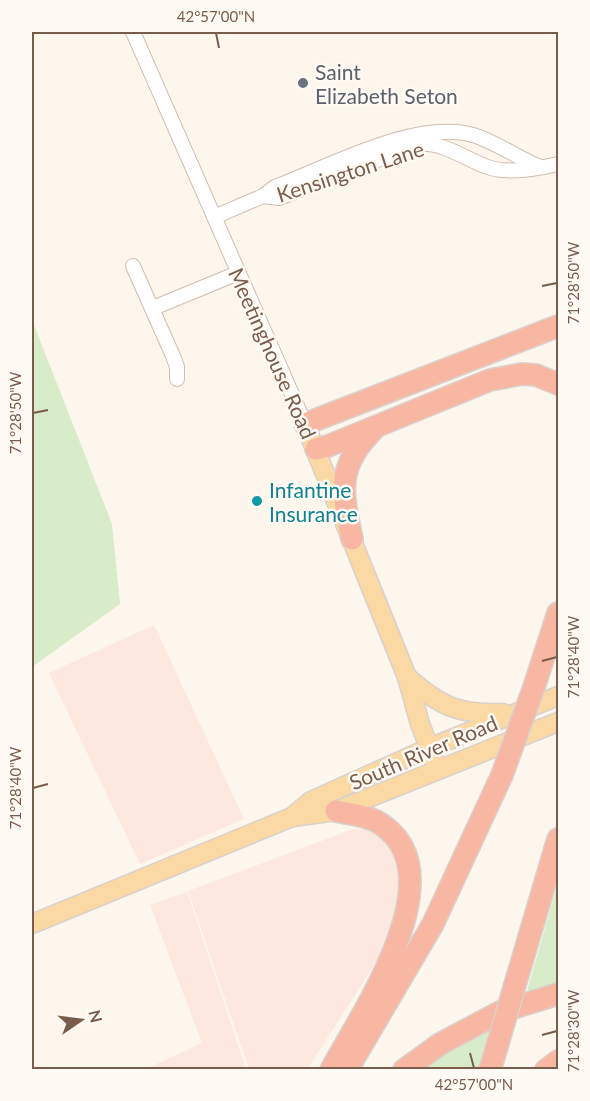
<svg xmlns="http://www.w3.org/2000/svg" width="590" height="1101" viewBox="0 0 590 1101" font-family="Lato,sans-serif">
<style>
.commercial{fill:#fde8e0}
.green{fill:#d8ecc9}
.lines{fill:none;stroke-linecap:round;stroke-linejoin:round}
.minor-casing{stroke:#d1beb0;stroke-width:16}
.major-casing{stroke:#dad1cd;stroke-width:21}
.highway-casing{stroke:#dad1cd;stroke-width:24}
.minor{stroke:#fff;stroke-width:14}
.major{stroke:#fbd9a5;stroke-width:18}
.highway{stroke:#f7b7a3;stroke-width:21}
.highway-bridge-casing{stroke:#dad1cd;stroke-width:24;stroke-linecap:butt}
.highway-bridge{stroke:#f7b7a3;stroke-width:21}
.ticks{fill:none;stroke:#7a5c4d;stroke-width:2}
.worship-dot{fill:#6b7280;stroke:#fffaf3;stroke-width:2}
.culture-dot{fill:#0f9aa8;stroke:#fffaf3;stroke-width:2}
.labels{text-anchor:middle;dominant-baseline:central;stroke-width:5;stroke-linejoin:round;paint-order:stroke}
.worship-label{font-size:21px;fill:#5b616d;stroke:#fffaf3;text-anchor:start}
.street-label{font-size:21px;fill:#7a5c4d;stroke:#fffaf3}
.culture-label{font-size:21px;fill:#0d838f;stroke:#fffaf3;text-anchor:start}
.neatline{fill:none;stroke:#7a5c4d;stroke-width:2}
.ticks-label{font-size:15px;text-anchor:middle;fill:#7a5c4d}
</style>
<rect width="100%" height="100%" fill="#fdf6ec"/>
<g class="commercial">
<path d="M154 625 244 819 140 864 49 673Z"/>
<path d="M353 829 370 830 387 842 402 865 397 929 307 1070 249 1069 188 891Z"/>
<path d="M187 892 246 1069H146L202 1043 150 905Z"/>
</g>
<g class="green">
<path d="M32 320 112 524 120 604 32 667Z"/>
<path d="M558 882V983L527 991Z"/>
<path d="M490 1028 478 1069 422 1070 435 1059Z"/>
</g>
<g class="lines">
<g class="minor-casing">
<g id="minor">
<path d="M133 32 305 424"/>
<path d="M263 196 279 198 419 144C443 142 464 158 485 166 506 175 537 169 558 164"/>
<path d="M214 217 263 196 275 187C331 166 415 119 473 135 496 142 518 158 540 167"/>
<path d="M133 266 173 356 177 367V379"/>
<path d="M153 308 238 273"/>
</g>
</g>
<g class="major-casing">
<g id="major">
<path d="M305 424 407 677 420 724 438 770"/>
<path d="M407 677C440 706 458 715 503 713"/>
<path d="M292 817 311 801 429 748 558 696"/>
<path d="M32 924 292 817 336 811 558 722"/>
</g>
</g>
<g class="highway-casing">
<g id="highway">
<path d="M305 424 558 326"/>
<path d="M316 449 328 446 490 380 522 374 536 375 558 384"/>
<path d="M352 539C342 492 336 467 373 430"/>
<path d="M534 687 558 613"/>
<path d="M514 988 558 839"/>
<path d="M331 1070C361 1014 462 869 376 821 364 815 349 814 336 811"/>
<path d="M347 1070 433 924 502 775"/>
<path d="M404 1070 440 1044 500 1012 558 994"/>
<path d="M490 1070 498 1043"/>
<path d="M546 1070 558 1061"/>
</g>
</g>
<use href="#minor" class="minor"/>
<use href="#major" class="major"/>
<use href="#highway" class="highway"/>
<g class="highway-bridge-casing">
<g id="highway-bridge">
<path d="M502 775 534 687"/>
<path d="M498 1043 514 988"/>
</g>
</g>
<use href="#highway-bridge" class="highway-bridge"/>
</g>
<path class="ticks" d="M216 33 219 48M542 286 557 283M33 413 48 410M542 661 557 657M33 788 48 784M542 1035 557 1031M470 1053 474 1068"/>
<circle class="worship-dot" cx="303" cy="83" r="6"/>
<circle class="culture-dot" cx="257" cy="501" r="6"/>
<g class="labels">
<g class="worship-label">
<text x="315" y="71">Saint<tspan x="315" dy="24">Elizabeth Seton</tspan></text>
</g>
<g class="street-label">
<text transform="translate(350 171) rotate(-18)">Kensington Lane</text>
<text transform="translate(273 353) rotate(66)">Meetinghouse Road</text>
<text transform="translate(423 752) rotate(-23)">South River Road</text>
</g>
<g class="culture-label">
<text x="269" y="489">Infantine<tspan x="269" dy="24">Insurance</tspan></text>
</g>
</g>
<rect width="590" height="1101" fill="none" stroke="#fffaf3" stroke-width="66"/>
<g transform="translate(81 1020) rotate(76)" stroke="#fffaf3" stroke-width="4.5" paint-order="stroke">
<path d="M0-4.5L10 22L0 15L-10 22Z" fill="#7a5c4d"/>
<text y="-9" font-size="16" font-weight="bold" text-anchor="middle" fill="#7a5c4d">N</text>
</g>
<rect x="33" y="33" width="524" height="1035" class="neatline"/>
<g class="ticks-label">
<text x="216" y="22">42°57'00"N</text>
<text transform="translate(574 283) rotate(-90)" y="5">71°28'50"W</text>
<text transform="translate(16 413) rotate(-90)" y="5">71°28'50"W</text>
<text transform="translate(574 657) rotate(-90)" y="5">71°28'40"W</text>
<text transform="translate(16 788) rotate(-90)" y="5">71°28'40"W</text>
<text transform="translate(574 1031) rotate(-90)" y="5">71°28'30"W</text>
<text x="474" y="1090">42°57'00"N</text>
</g>
</svg>
